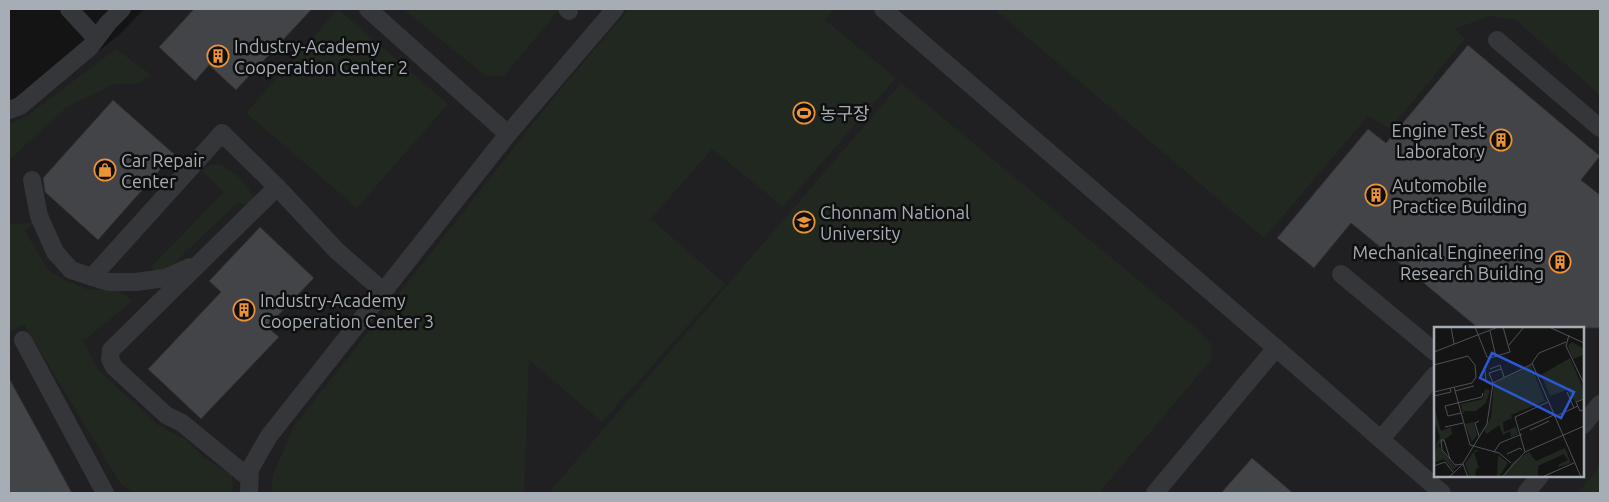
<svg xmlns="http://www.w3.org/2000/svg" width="1609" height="502" viewBox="0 0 1609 502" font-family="Ubuntu,'Noto Sans KR',sans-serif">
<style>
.built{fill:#202022;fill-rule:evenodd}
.green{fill:#202820}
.building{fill:#434448;stroke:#2e2e31}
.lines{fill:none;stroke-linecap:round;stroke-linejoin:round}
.service{stroke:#35363a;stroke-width:18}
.labels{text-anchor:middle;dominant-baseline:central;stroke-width:5;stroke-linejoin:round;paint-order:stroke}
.poi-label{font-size:18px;fill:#a6adb5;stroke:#0f0f10;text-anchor:start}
.inset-road{fill:none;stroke:#4e5155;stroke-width:1}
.view{fill:#2b58d4;fill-opacity:0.15;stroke:#2b58d4;stroke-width:2.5}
.inset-edge{fill:none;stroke:#a6adb5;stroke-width:2.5}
</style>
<rect width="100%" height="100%" fill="#141415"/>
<path class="built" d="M144 9H1600V493H9V116L24 110 120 34ZM1435 328H1583V476H1435Z"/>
<g class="green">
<path d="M338 9 448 104 357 208 246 113Z"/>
<path d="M403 9H556L558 11 504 76H486Z"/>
<path d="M629 9H834L825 20 896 78 783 207 712 149 651 219 725 284 602 422 529 360 524 493H271L273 475 294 426 558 92Z"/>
<path d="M994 9H1600V95L1516 20 1490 16 1455 29 1465 39 1390 129 1368 116 1264 238Z"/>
<path d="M116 49 151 75 137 84H115L67 107 9 160V124L27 116Z"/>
<path d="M901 83 1197 329 1211 344V360L1099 493H554L551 490Z"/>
<path d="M219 164C232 171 248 183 253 198L247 206 238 202 170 267 156 273 151 267 224 192 202 171 210 165Z"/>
<path d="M33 223 25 231 48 270 67 281 89 290H119L132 301 83 341 99 371 158 425 187 440 202 456 232 475 233 493H134L121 484 92 437 24 324 9 332V224Z"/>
<path d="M1600 467V492L1577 493Z"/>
</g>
<g class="building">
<path d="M194 9H312L236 90 209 65 195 81 159 47Z"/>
<path d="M1468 45 1600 156 1581 180 1600 195V328H1478L1351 223 1314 268 1277 238 1368 129 1386 143Z"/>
<path d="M113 100 174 154 98 240 45 192 43 178Z"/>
<path d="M260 227 314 278 267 327 279 337 201 419 148 369 221 292 209 281Z"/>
<path d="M9 378 72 493H9Z"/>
<path d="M1252 458 1293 493H1221Z"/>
</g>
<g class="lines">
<g class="service">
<path d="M69 9 96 38"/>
<path d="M368 9 508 134"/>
<path d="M567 9 569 11"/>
<path d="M883 9 1306 374 1442 493"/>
<path d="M1497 40 1600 128"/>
<path d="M9 110 20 106 90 47 108 23 122 9"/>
<path d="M32 180 39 216 55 252 71 270 108 282H136L165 278 190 267"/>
<path d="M1341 274 1435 352"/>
<path d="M92 277 222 133 277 187 337 251 383 291"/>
<path d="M23 340 105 493"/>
<path d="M1583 425 1600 404"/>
<path d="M1381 439 1435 375"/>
<path d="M249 478 182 423 166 415 114 367 110 359 111 350 277 187"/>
<path d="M249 493 250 469 269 436 508 134 615 9"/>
<path d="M1155 493 1276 348"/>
<path d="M1526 493 1540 476"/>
</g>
</g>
<defs>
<g id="building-ring" transform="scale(1.125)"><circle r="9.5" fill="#0f0f10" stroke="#ec9335" stroke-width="1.5"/><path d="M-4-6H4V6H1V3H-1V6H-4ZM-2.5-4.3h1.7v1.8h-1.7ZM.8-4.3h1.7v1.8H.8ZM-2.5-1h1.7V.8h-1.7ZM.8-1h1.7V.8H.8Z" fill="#ec9335"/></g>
<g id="stadium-ring" transform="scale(1.125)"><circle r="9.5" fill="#0f0f10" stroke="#ec9335" stroke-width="1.5"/><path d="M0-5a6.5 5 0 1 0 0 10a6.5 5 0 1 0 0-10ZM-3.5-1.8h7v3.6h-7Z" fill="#ec9335"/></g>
<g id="shop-ring" transform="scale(1.125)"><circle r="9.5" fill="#0f0f10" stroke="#ec9335" stroke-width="1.5"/><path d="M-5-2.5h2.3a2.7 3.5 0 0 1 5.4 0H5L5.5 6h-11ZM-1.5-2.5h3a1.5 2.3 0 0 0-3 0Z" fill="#ec9335"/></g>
<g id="university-ring" transform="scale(1.125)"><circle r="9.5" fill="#0f0f10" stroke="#ec9335" stroke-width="1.5"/><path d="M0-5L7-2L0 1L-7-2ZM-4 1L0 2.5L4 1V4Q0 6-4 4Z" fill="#ec9335"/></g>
</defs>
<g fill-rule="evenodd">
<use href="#building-ring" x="218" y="56"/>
<use href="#stadium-ring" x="804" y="113"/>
<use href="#building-ring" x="1501" y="140"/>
<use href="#shop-ring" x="105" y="170"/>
<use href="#building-ring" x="1376" y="195"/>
<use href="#university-ring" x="804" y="222"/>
<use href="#building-ring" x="1560" y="262"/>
<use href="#building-ring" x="244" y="310"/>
</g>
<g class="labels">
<g class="poi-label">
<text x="234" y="46">Industry-Academy<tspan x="234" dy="21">Cooperation Center 2</tspan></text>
<text x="820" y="113">농구장</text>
<text x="1485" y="130" text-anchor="end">Engine Test<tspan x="1485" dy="21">Laboratory</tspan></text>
<text x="121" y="160">Car Repair<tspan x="121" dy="21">Center</tspan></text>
<text x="1392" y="185">Automobile<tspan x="1392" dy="21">Practice Building</tspan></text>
<text x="820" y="212">Chonnam National<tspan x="820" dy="21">University</tspan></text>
<text x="1544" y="252" text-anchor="end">Mechanical Engineering<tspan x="1544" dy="21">Research Building</tspan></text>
<text x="260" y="300">Industry-Academy<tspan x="260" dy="21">Cooperation Center 3</tspan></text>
</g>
</g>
<g transform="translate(1434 327)">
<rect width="150" height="150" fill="#141415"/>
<path d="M138 15 150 22V28L139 32 134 19ZM136 31 150 64V71L141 75 133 63 116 69 107 48ZM97 38 111 74 77 88 78 91 69 95 70 105 82 100 84 107 77 110 76 104 69 108 65 98 53 107 50 103 57 90 60 56ZM51 62 56 63 52 76 42 84H31L29 87 27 77 49 72ZM0 78 7 104 17 100 18 107 4 118 20 139 25 138 19 143 10 132 0 136 3 115 6 111 0 93ZM40 95 43 108 38 115 31 97ZM131 121 137 136 125 140 124 138 134 133 130 127 104 139V150H69L79 135 95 125 102 134ZM41 123 46 124 40 125 45 141 42 142 41 150H36L31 137ZM64 128 74 136 65 150H63Z" fill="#202820"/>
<path class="inset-road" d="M17 0 20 17M41 0 53 30 56 31 76 25 69 0M115 0 150 16M56 4 62 30M135 8 132 19 150 57M132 15 105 26 98 36 147 150M75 18 90 0M0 25 64 0M0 38 34 29 41 38 42 50 38 56 0 65M56 42 66 38 70 50M51 43 52 55 58 58M59 56 55 46 67 42M20 60 36 118 65 126 77 136M21 64 40 59M133 65 140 81M0 69 17 65 16 61M150 72 142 75 146 84 150 83M27 86 14 89 11 79 48 70 49 66M120 90 144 79M45 94 41 96 45 109M11 100 29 96M86 103 120 88M96 103 115 94M60 125 66 116 88 107M91 125 81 90 114 75M73 127 86 121 88 123M16 132 8 123 7 113H10L16 132 21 138 29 137 34 150M0 139 11 135 19 145M15 150 28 138 53 97 59 56 98 37M68 150 91 125 150 99M108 150 140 136"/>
<path class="view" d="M58 26 140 65 127 91 46 51Z"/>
<rect width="150" height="150" class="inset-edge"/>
</g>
<rect width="1609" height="502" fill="none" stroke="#a6adb5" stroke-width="20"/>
</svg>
